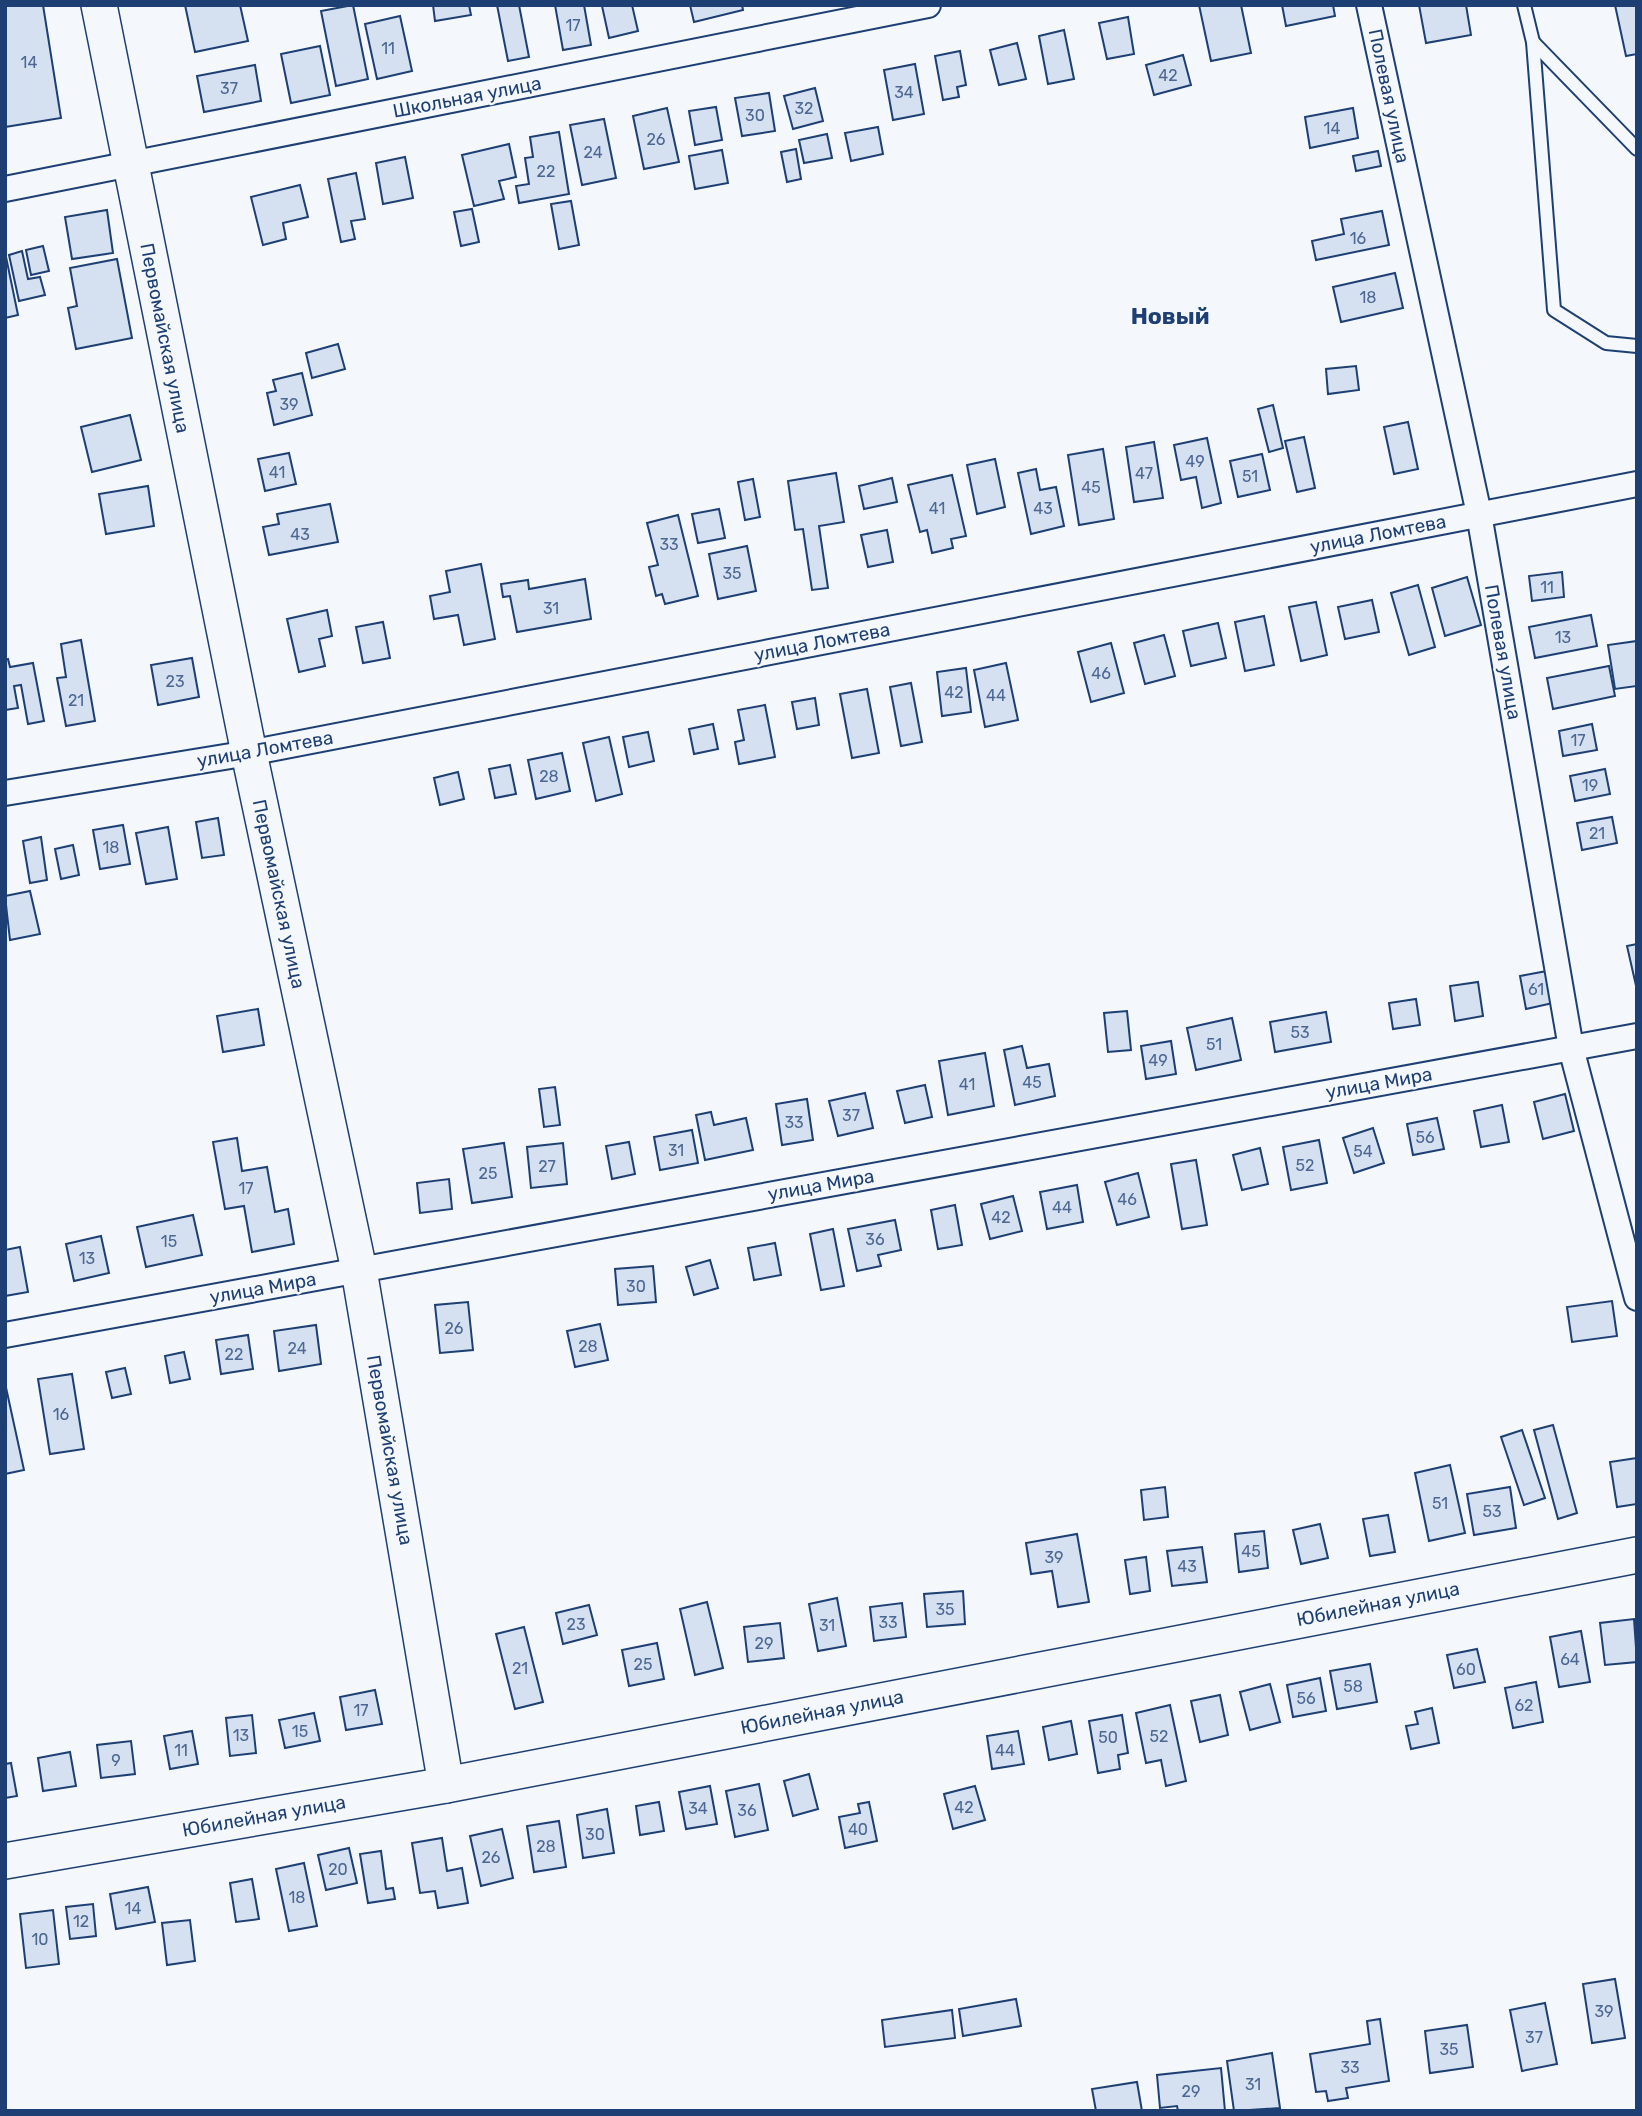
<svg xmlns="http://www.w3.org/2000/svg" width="1642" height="2116" viewBox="0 0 1642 2116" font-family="Rubik,sans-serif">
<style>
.building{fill:#d5e0f0;stroke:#1d3f73;stroke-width:2}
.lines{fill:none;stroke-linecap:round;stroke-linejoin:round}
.lane-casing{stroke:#1d3f73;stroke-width:16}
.street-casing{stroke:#1d3f73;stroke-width:28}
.secondary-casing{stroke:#1d3f73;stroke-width:38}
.lane{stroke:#f4f7fb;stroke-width:12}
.street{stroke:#f4f7fb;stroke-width:24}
.secondary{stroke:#f4f7fb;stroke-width:35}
.labels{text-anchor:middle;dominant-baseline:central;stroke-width:5;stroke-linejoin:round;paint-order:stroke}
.number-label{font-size:16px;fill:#4b6792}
.street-label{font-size:19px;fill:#1d3f73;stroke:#f4f7fb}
.quarter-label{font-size:23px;font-weight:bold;fill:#1d3f73;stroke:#f4f7fb}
</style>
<rect width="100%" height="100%" fill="#f4f7fb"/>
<g class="building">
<path d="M5 5H43L61 118 5 127Z"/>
<path d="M185 5H240L248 41 195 52Z"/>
<path d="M353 5 368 79 336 86 321 11Z"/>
<path d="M433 5H469L471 15 435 21Z"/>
<path d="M497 5H519L529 57 508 61Z"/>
<path d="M555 5H584L591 45 563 50Z"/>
<path d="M632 5 638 31 609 38 602 6Z"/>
<path d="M690 5H742L743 10 694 22Z"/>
<path d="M1199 5H1241L1251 53 1211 61Z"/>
<path d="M1282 5H1333L1335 16 1286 26Z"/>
<path d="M1419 5H1466L1471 35 1426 43Z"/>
<path d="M1615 5H1637V54L1626 56Z"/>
<path d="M400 16 412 71 377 79 365 24Z"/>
<path d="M1128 17 1134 54 1107 59 1099 23Z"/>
<path d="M1064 30 1074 79 1048 84 1039 36Z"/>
<path d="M1017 43 1026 79 999 85 990 50Z"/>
<path d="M320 46 330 95 291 103 281 54Z"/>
<path d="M960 51 966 85 957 87 959 97 943 100 935 56Z"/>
<path d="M1183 55 1191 85 1154 95 1146 65Z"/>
<path d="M915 64 924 114 893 120 884 70Z"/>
<path d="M255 65 261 101 204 112 197 76Z"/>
<path d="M815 88 823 121 793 129 784 96Z"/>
<path d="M769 93 775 131 742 136 735 98Z"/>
<path d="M716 107 722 140 695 145 689 111Z"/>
<path d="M667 108 679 162 644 169 633 116Z"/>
<path d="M1353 108 1358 138 1310 148 1305 117Z"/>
<path d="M604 119 616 178 582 185 570 125Z"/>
<path d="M878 127 883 154 851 161 845 133Z"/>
<path d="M559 132 569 194 519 203 516 186 529 184 525 158 533 157 530 137Z"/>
<path d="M827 134 832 158 804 163 799 140Z"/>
<path d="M509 144 516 177 499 181 504 199 474 206 462 155Z"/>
<path d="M796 149 801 179 787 182 781 152Z"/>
<path d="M722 150 728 183 695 189 689 156Z"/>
<path d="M1378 151 1381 166 1356 171 1353 156Z"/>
<path d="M405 157 413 198 383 204 376 163Z"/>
<path d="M356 173 365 219 351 221 355 239 341 242 328 179Z"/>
<path d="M300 185 308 217 283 223 286 239 263 245 251 197Z"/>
<path d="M571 201 579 245 559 249 551 204Z"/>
<path d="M472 209 479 242 461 246 454 212Z"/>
<path d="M107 210 113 253 72 259 65 217Z"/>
<path d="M1382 211 1389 245 1316 260 1312 241 1344 234 1341 219Z"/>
<path d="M43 246 49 271 31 275 26 250Z"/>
<path d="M22 251 28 279 40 277 45 295 19 301 9 255Z"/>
<path d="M5 252 18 315 5 318Z"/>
<path d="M117 259 132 338 76 349 68 308 77 306 70 268Z"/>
<path d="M1395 273 1403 308 1341 322 1333 287Z"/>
<path d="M338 344 345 369 312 378 306 353Z"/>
<path d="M1356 366 1359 390 1328 394 1326 369Z"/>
<path d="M302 373 312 415 274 425 267 393 276 391 273 380Z"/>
<path d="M1273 405 1283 448 1269 452 1258 409Z"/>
<path d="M130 415 141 460 92 472 81 427Z"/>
<path d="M1408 422 1418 469 1394 474 1384 427Z"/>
<path d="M1304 437 1315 488 1297 492 1285 441Z"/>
<path d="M1207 438 1221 503 1202 508 1196 477 1181 480 1174 445Z"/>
<path d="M1154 442 1163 498 1134 502 1126 447Z"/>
<path d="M1103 449 1114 519 1079 525 1068 455Z"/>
<path d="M289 453 296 484 265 491 258 459Z"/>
<path d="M1262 454 1270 490 1238 497 1230 461Z"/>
<path d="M995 459 1005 507 977 514 967 465Z"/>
<path d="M1036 469 1040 490 1056 487 1064 526 1031 534 1018 473Z"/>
<path d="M836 473 844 522 819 526 828 588 812 590 803 529 795 530 788 481Z"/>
<path d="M952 475 966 536 951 539 953 548 932 553 927 530 920 532 908 485Z"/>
<path d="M892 478 897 502 864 509 859 486Z"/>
<path d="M753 479 760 517 745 520 738 482Z"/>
<path d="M148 486 154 526 106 534 99 494Z"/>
<path d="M330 504 338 542 269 555 263 527 279 524 277 514Z"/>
<path d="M719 509 725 538 698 543 692 514Z"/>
<path d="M678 515 698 596 665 604 662 594 656 596 649 567 658 565 647 523Z"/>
<path d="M887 530 893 562 868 567 861 535Z"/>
<path d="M747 546 756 591 718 599 709 554Z"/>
<path d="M481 564 495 639 464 645 458 615 434 619 430 596 450 592 446 571Z"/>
<path d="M1562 572 1564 597 1532 601 1529 576Z"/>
<path d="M1467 577 1481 625 1445 636 1432 588Z"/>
<path d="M585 579 591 619 517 632 510 596 503 597 501 584 528 580 529 589Z"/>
<path d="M1418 585 1435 647 1409 655 1391 593Z"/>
<path d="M1372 600 1379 632 1345 639 1338 607Z"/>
<path d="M1316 602 1327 655 1301 661 1289 607Z"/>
<path d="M327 610 332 636 319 639 325 666 299 672 287 619Z"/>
<path d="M1591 615 1597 646 1535 658 1529 627Z"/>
<path d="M1264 616 1274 665 1245 671 1235 622Z"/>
<path d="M383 622 390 658 363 663 356 627Z"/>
<path d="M1218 623 1226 658 1191 666 1183 631Z"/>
<path d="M1164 635 1175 676 1145 684 1134 643Z"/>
<path d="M81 640 95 721 66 726 57 678 66 677 61 644Z"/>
<path d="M1637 641V686L1615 689 1608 645Z"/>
<path d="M1111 643 1124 693 1091 702 1078 652Z"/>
<path d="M192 658 199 697 158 705 151 665Z"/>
<path d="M8 659 10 667 33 663 44 721 28 724 21 685 14 686 18 708 5 710V660Z"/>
<path d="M1006 663 1018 720 985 727 974 670Z"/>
<path d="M1609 666 1615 696 1553 709 1547 678Z"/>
<path d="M966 668 971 712 942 716 937 672Z"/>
<path d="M911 683 922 742 901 746 890 687Z"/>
<path d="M867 689 879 753 852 758 840 694Z"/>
<path d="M815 698 819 725 797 729 792 702Z"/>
<path d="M765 705 775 757 739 764 735 742 744 740 738 710Z"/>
<path d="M713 724 718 749 694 754 689 729Z"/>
<path d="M1592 724 1597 750 1563 756 1559 731Z"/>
<path d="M648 732 654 761 629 767 623 737Z"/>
<path d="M609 737 622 794 596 801 583 743Z"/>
<path d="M562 753 570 791 536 799 528 760Z"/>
<path d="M510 765 516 794 495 798 489 769Z"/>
<path d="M1605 769 1610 794 1575 801 1570 776Z"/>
<path d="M458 772 464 799 440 805 434 778Z"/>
<path d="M1612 817 1617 843 1582 850 1577 823Z"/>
<path d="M218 818 224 855 202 858 196 822Z"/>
<path d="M123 825 130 864 100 869 93 830Z"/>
<path d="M168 827 177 879 146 884 136 833Z"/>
<path d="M41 837 47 880 30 883 23 841Z"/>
<path d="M73 845 79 875 61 879 55 849Z"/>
<path d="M30 891 40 934 10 940 5 896Z"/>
<path d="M1637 944V990L1627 946Z"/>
<path d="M1547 971 1553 1003 1526 1009 1520 976Z"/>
<path d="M1478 982 1483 1016 1455 1021 1450 986Z"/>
<path d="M1416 999 1420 1025 1393 1029 1389 1003Z"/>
<path d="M258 1009 264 1045 223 1052 217 1016Z"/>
<path d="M1127 1011 1131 1050 1108 1052 1104 1013Z"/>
<path d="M1326 1012 1331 1042 1275 1052 1270 1022Z"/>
<path d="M1232 1018 1241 1060 1196 1070 1187 1028Z"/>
<path d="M1171 1041 1176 1074 1146 1079 1141 1046Z"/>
<path d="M1022 1046 1027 1068 1049 1064 1055 1096 1015 1105 1004 1050Z"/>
<path d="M985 1053 994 1106 948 1115 939 1061Z"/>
<path d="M925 1085 932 1117 905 1123 897 1091Z"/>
<path d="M555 1087 560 1125 544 1127 539 1089Z"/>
<path d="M865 1093 873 1128 838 1136 829 1101Z"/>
<path d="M1565 1094 1574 1131 1543 1139 1534 1102Z"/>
<path d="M807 1099 813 1140 782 1145 776 1104Z"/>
<path d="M1502 1105 1509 1142 1481 1147 1474 1111Z"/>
<path d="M711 1112 714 1125 746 1118 753 1150 705 1160 696 1115Z"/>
<path d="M1437 1118 1444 1149 1413 1155 1407 1124Z"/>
<path d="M1373 1128 1384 1163 1354 1173 1343 1138Z"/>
<path d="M692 1130 698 1163 660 1170 654 1137Z"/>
<path d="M237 1138 242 1171 267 1167 275 1212 288 1209 294 1244 252 1252 244 1206 225 1209 213 1142Z"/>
<path d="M1319 1140 1327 1183 1291 1190 1283 1147Z"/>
<path d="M629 1142 635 1174 612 1179 606 1146Z"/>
<path d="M504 1143 512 1197 472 1203 463 1149Z"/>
<path d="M563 1143 567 1184 531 1188 527 1147Z"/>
<path d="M1260 1148 1268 1184 1242 1190 1233 1155Z"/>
<path d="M1196 1160 1207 1225 1182 1229 1171 1164Z"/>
<path d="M1138 1173 1149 1217 1117 1225 1105 1182Z"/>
<path d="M449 1179 452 1209 420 1213 417 1183Z"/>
<path d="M1077 1185 1083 1222 1047 1229 1040 1192Z"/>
<path d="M1013 1196 1022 1231 990 1239 981 1204Z"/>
<path d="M955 1205 962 1245 938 1249 931 1210Z"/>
<path d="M193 1215 202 1255 146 1267 137 1227Z"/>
<path d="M895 1220 901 1250 878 1255 881 1266 857 1271 848 1229Z"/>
<path d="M833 1229 844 1286 821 1290 810 1234Z"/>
<path d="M101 1236 109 1273 74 1281 66 1244Z"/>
<path d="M775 1243 781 1275 754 1280 748 1248Z"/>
<path d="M20 1247 28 1292 5 1296V1250Z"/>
<path d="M710 1260 718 1288 694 1295 686 1267Z"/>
<path d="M653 1266 656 1302 618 1305 615 1269Z"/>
<path d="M1612 1301 1617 1336 1572 1342 1567 1307Z"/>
<path d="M468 1302 473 1350 440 1353 435 1305Z"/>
<path d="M600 1324 608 1360 575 1367 567 1331Z"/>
<path d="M316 1325 321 1364 279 1371 274 1331Z"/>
<path d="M248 1335 253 1369 221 1374 216 1340Z"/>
<path d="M184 1352 190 1379 170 1383 165 1356Z"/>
<path d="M125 1368 131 1394 112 1398 106 1372Z"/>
<path d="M72 1374 84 1449 50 1454 38 1379Z"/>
<path d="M5 1383 24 1470 5 1474Z"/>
<path d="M1553 1425 1577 1513 1558 1519 1534 1430Z"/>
<path d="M1522 1430 1545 1498 1524 1505 1501 1437Z"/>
<path d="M1637 1458V1504L1617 1507 1610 1462Z"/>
<path d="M1450 1465 1465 1533 1429 1541 1415 1473Z"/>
<path d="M1165 1487 1168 1517 1144 1520 1141 1490Z"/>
<path d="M1510 1487 1516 1528 1474 1535 1467 1494Z"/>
<path d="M1388 1515 1395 1552 1370 1556 1363 1519Z"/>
<path d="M1320 1524 1328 1558 1301 1564 1293 1530Z"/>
<path d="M1264 1531 1268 1568 1239 1572 1235 1534Z"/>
<path d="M1077 1534 1089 1602 1058 1607 1052 1571 1031 1574 1026 1543Z"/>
<path d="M1202 1547 1207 1582 1172 1586 1167 1551Z"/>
<path d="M1146 1557 1150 1591 1130 1594 1125 1560Z"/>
<path d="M963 1591 965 1624 927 1627 924 1594Z"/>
<path d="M837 1598 846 1646 818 1651 809 1604Z"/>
<path d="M707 1602 723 1668 695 1675 680 1609Z"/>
<path d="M902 1603 906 1637 874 1641 870 1607Z"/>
<path d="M589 1605 597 1635 563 1644 556 1613Z"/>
<path d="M1634 1619 1637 1662 1605 1665 1600 1623Z"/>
<path d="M780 1623 784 1658 748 1662 744 1627Z"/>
<path d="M524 1627 543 1702 515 1709 496 1634Z"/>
<path d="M1581 1631 1590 1682 1559 1687 1550 1637Z"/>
<path d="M657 1643 664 1679 629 1686 622 1650Z"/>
<path d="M1477 1649 1485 1682 1454 1688 1447 1655Z"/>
<path d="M1370 1664 1377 1702 1337 1709 1330 1671Z"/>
<path d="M1320 1678 1326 1711 1293 1717 1287 1685Z"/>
<path d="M1536 1682 1543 1722 1513 1728 1505 1688Z"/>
<path d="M1270 1684 1280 1722 1250 1730 1240 1692Z"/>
<path d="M375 1690 382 1724 346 1730 340 1697Z"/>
<path d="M1220 1695 1228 1735 1200 1742 1191 1701Z"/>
<path d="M1170 1705 1186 1781 1166 1786 1161 1760 1146 1763 1136 1713Z"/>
<path d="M1432 1708 1439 1743 1411 1749 1406 1726 1418 1724 1415 1712Z"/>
<path d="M314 1713 320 1741 285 1748 279 1720Z"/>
<path d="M252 1715 256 1753 230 1756 226 1718Z"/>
<path d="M1122 1715 1128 1753 1118 1755 1120 1769 1098 1773 1089 1721Z"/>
<path d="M1071 1721 1077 1754 1049 1760 1043 1727Z"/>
<path d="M192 1731 198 1764 170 1769 164 1736Z"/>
<path d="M1018 1731 1024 1764 992 1769 987 1736Z"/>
<path d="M131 1741 135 1774 101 1778 97 1745Z"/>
<path d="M70 1752 76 1786 43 1791 38 1758Z"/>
<path d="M11 1763 17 1796 5 1798V1764Z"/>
<path d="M809 1774 818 1809 793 1816 784 1781Z"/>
<path d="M759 1784 768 1830 735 1837 726 1791Z"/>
<path d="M710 1786 717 1824 686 1829 679 1792Z"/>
<path d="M975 1786 985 1820 953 1829 944 1794Z"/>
<path d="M659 1802 664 1831 640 1835 636 1806Z"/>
<path d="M869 1802 877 1841 845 1848 839 1817 860 1813 858 1804Z"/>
<path d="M607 1809 614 1853 583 1858 577 1815Z"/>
<path d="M559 1821 566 1867 534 1872 527 1826Z"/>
<path d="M502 1829 513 1878 481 1886 470 1836Z"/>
<path d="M442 1838 447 1871 462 1868 468 1903 438 1908 435 1891 420 1893 412 1843Z"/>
<path d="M349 1848 357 1883 326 1890 318 1855Z"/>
<path d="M381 1851 386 1889 393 1888 395 1899 368 1903 360 1854Z"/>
<path d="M304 1863 317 1926 289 1931 276 1869Z"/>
<path d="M252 1879 259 1919 236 1922 230 1883Z"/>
<path d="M148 1887 155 1922 116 1929 110 1894Z"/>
<path d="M93 1904 96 1936 70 1939 66 1907Z"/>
<path d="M53 1910 59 1964 26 1968 20 1914Z"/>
<path d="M190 1920 195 1961 167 1965 162 1923Z"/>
<path d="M1615 1979 1625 2038 1592 2043 1583 1984Z"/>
<path d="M1016 1999 1021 2026 963 2036 959 2009Z"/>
<path d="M1545 2003 1557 2064 1522 2071 1510 2010Z"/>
<path d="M952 2010 955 2038 885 2047 882 2020Z"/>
<path d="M1380 2019 1389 2081 1346 2088 1348 2098 1328 2101 1326 2091 1316 2092 1310 2054 1370 2044 1367 2021Z"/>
<path d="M1467 2025 1473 2067 1430 2073 1425 2031Z"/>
<path d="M1272 2053 1280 2108 1234 2111 1227 2061Z"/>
<path d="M1221 2068 1225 2111H1178L1177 2106 1160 2108 1157 2075Z"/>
<path d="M1137 2082 1142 2111H1096L1092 2089Z"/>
</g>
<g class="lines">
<g class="lane-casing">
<g id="lane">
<path d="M1524 5 1533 42 1554 310 1606 343 1637 346"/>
<path d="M1533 42 1637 149"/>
</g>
</g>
<g class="street-casing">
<g id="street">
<path d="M1369 5 1479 514 1571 1048 1637 1298"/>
<path d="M5 189 928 5"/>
<path d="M5 793 249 753 1637 484"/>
<path d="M5 1335 1637 1036"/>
</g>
</g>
<g class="secondary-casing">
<g id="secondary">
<path d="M99 5 249 753 359 1270 446 1785"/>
<path d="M5 1861 446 1785 1637 1555"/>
</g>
</g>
<use href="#lane" class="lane"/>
<use href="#street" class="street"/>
<use href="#secondary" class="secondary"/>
</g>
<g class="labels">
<g class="number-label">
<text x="573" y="25">17</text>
<text x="388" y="48">11</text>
<text x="29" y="62">14</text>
<text x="1168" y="75">42</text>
<text x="229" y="88">37</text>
<text x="904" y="92">34</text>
<text x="804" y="108">32</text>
<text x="755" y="115">30</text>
<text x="1332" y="128">14</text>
<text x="656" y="139">26</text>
<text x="593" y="152">24</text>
<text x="546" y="171">22</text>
<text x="1358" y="238">16</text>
<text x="1368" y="297">18</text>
<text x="289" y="404">39</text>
<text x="1195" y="461">49</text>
<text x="277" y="472">41</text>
<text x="1144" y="473">47</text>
<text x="1250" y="476">51</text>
<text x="1091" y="487">45</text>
<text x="937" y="508">41</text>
<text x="1043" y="508">43</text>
<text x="300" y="534">43</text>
<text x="669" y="544">33</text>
<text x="732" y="573">35</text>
<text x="1547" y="587">11</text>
<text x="551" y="608">31</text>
<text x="1563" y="637">13</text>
<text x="1101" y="673">46</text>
<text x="175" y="681">23</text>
<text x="954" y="692">42</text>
<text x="996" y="695">44</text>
<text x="76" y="700">21</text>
<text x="1578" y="740">17</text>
<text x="549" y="776">28</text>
<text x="1590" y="785">19</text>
<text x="1597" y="833">21</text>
<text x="111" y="847">18</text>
<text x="1536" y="989">61</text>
<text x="1300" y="1032">53</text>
<text x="1214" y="1044">51</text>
<text x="1158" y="1060">49</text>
<text x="1032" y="1082">45</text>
<text x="967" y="1084">41</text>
<text x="851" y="1115">37</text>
<text x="794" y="1122">33</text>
<text x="1425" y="1137">56</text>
<text x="676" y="1150">31</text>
<text x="1363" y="1151">54</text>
<text x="1305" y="1165">52</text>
<text x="547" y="1166">27</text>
<text x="488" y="1173">25</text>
<text x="246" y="1188">17</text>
<text x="1127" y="1199">46</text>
<text x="1062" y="1207">44</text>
<text x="1001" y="1217">42</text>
<text x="875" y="1239">36</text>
<text x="169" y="1241">15</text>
<text x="87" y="1258">13</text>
<text x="636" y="1286">30</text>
<text x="454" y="1328">26</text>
<text x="588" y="1346">28</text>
<text x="297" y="1348">24</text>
<text x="234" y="1354">22</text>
<text x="61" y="1414">16</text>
<text x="1440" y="1503">51</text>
<text x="1492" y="1511">53</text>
<text x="1251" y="1551">45</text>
<text x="1054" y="1557">39</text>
<text x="1187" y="1566">43</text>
<text x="945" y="1609">35</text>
<text x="888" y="1622">33</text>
<text x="576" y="1624">23</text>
<text x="827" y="1625">31</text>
<text x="764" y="1643">29</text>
<text x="1570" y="1659">64</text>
<text x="643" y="1664">25</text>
<text x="520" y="1668">21</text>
<text x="1466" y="1669">60</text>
<text x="1353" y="1686">58</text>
<text x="1306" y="1698">56</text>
<text x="1524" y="1705">62</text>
<text x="361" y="1710">17</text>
<text x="300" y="1731">15</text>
<text x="241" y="1735">13</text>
<text x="1159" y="1736">52</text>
<text x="1108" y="1737">50</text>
<text x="181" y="1750">11</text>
<text x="1005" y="1750">44</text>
<text x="116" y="1760">9</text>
<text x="964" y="1807">42</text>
<text x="698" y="1808">34</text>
<text x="747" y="1810">36</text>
<text x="858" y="1829">40</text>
<text x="595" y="1834">30</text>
<text x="546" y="1846">28</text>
<text x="491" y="1857">26</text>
<text x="338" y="1869">20</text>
<text x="297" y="1897">18</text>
<text x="133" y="1908">14</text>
<text x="81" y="1921">12</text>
<text x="40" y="1939">10</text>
<text x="1604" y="2011">39</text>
<text x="1534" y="2037">37</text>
<text x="1449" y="2049">35</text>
<text x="1350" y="2067">33</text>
<text x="1253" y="2084">31</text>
<text x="1191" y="2091">29</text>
</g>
<g class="street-label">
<text transform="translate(1389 96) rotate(78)">Полевая улица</text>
<text transform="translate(467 97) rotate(-11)">Школьная улица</text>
<text transform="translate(165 338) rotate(79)">Первомайская улица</text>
<text transform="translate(1378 534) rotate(-11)">улица Ломтева</text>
<text transform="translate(822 642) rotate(-11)">улица Ломтева</text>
<text transform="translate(1503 652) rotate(80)">Полевая улица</text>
<text transform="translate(265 749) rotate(-10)">улица Ломтева</text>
<text transform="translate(279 894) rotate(78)">Первомайская улица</text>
<text transform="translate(1379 1083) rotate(-10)">улица Мира</text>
<text transform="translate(821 1185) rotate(-10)">улица Мира</text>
<text transform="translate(263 1288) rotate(-10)">улица Мира</text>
<text transform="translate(390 1450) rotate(80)">Первомайская улица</text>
<text transform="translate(1378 1604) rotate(-11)">Юбилейная улица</text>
<text transform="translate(822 1712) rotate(-11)">Юбилейная улица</text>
<text transform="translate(264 1816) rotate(-10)">Юбилейная улица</text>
</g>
<g class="quarter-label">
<text x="1170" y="316">Новый</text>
</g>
</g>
<rect width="1642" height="2116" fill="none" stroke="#1d3f73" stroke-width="14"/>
</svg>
